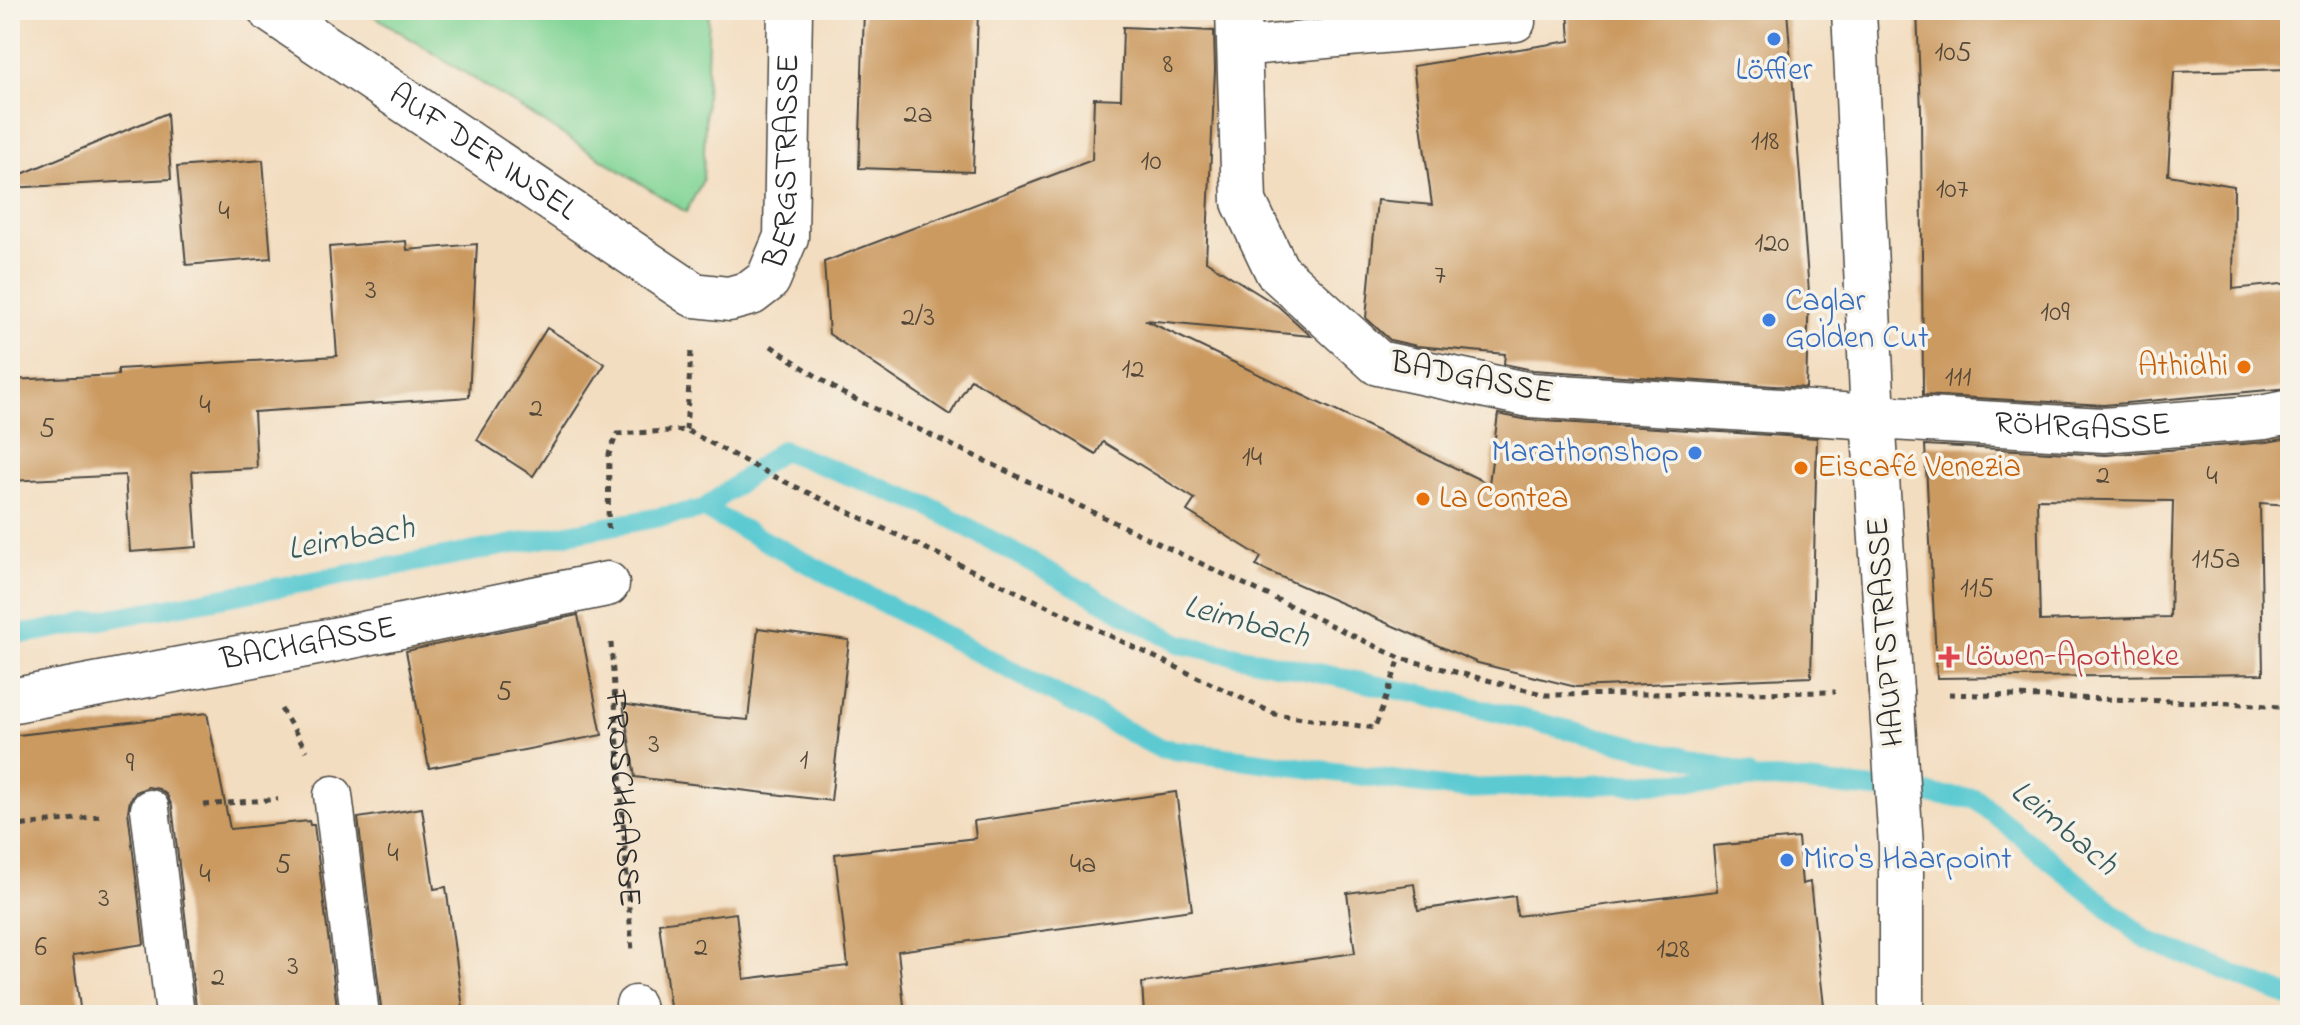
<svg xmlns="http://www.w3.org/2000/svg" width="2300" height="1025" viewBox="0 0 2300 1025" font-family="'Indie Flower',sans-serif">
<style>
.green{fill:#83d597;stroke:#578061;stroke-width:2}
.lines{fill:none;stroke-linecap:round;stroke-linejoin:round}
.stream{stroke:#5dcad2;stroke-width:20}
.building{fill:#cb9a60;fill-rule:evenodd}
.service-casing{stroke:#494641;stroke-width:41}
.pedestrian-casing{stroke:#494641;stroke-width:47}
.minor-casing{stroke:#494641;stroke-width:47}
.path{stroke:#494641;stroke-width:5;stroke-dasharray:6 6;stroke-linecap:butt}
.service{stroke:#fff;stroke-width:38}
.pedestrian{stroke:#fff;stroke-width:44}
.minor{stroke:#fff;stroke-width:44}
.shop-dot{fill:#3f7fe0;stroke:#f7f3e8;stroke-width:3}
.food-dot{fill:#e8710a;stroke:#f7f3e8;stroke-width:3}
.health-dot{fill:#e0444e;stroke:#f7f3e8;stroke-width:3}
.labels{text-anchor:middle;dominant-baseline:central;stroke-width:7;stroke-linejoin:round;paint-order:stroke}
.number-label{font-size:28px;fill:#534738}
.shop-label{font-size:32px;fill:#366cbe;stroke:#f7f3e8;text-anchor:start}
.street-label{font-size:32px;fill:#2b2b2b;stroke:#f7f3e8}
.food-label{font-size:32px;fill:#c56008;stroke:#f7f3e8;text-anchor:start}
.health-label{font-size:32px;fill:#be3a42;stroke:#f7f3e8;text-anchor:start}
.water-label{font-size:34px;font-style:italic;fill:#3a5b5d;stroke:#f7f3e8}
</style>
<rect width="100%" height="100%" fill="#f7f3e8"/>
<filter id="ink" filterUnits="userSpaceOnUse"><feTurbulence type="fractalNoise" baseFrequency=".0125" numOctaves="2"/><feDisplacementMap in="SourceGraphic" scale="16" xChannelSelector="R" yChannelSelector="G"/><feConvolveMatrix kernelMatrix="1 2 1 2 8 2 1 2 1" color-interpolation-filters="sRGB"/></filter>
<filter id="wash" filterUnits="userSpaceOnUse"><feTurbulence type="fractalNoise" baseFrequency=".006" numOctaves="4" result="noise"/><feDisplacementMap in="SourceGraphic" scale="32" xChannelSelector="R" yChannelSelector="G"/><feGaussianBlur stdDeviation="1.8" result="paint"/><feColorMatrix in="noise" values="0 0 0 0 0 0 0 0 0 0 0 0 0 0 0 0 0 1.4 0 .05"/><feComposite in="paint" operator="in"/></filter>
<g filter="url(#wash)">
<rect width="100%" height="100%" fill="#f3ddc0"/>
<path class="green" d="M365 10H709L703 180 686 212Z"/>
<g class="lines">
<g class="stream">
<path d="M704 509 782 450 931 507 1180 644 1428 696 1747 773"/>
<path d="M10 634 30 633 704 509 1159 748 1459 789 1775 779 1976 799 2147 940 2290 997"/>
</g>
</g>
<g id="blocks">
<g class="building">
<path d="M864 10H978L973 172 859 168Z"/>
<path d="M1568 10H1787L1809 292 1806 388 1533 370 1504 364 1505 354 1417 346 1390 340 1366 318 1377 200 1432 205 1413 66 1570 41Z"/>
<path d="M1917 10H2290V69L2174 72 2168 175 2234 186 2233 289 2290 283V388L2104 405 1923 395 1921 111Z"/>
<path d="M1123 27 1214 31 1215 70 1206 261 1278 306 1311 336 1145 320 1489 484 1498 414 1528 420 1817 438 1811 677 1576 687 1478 663 1256 566 1261 557 1187 511 1195 499 1103 442 1096 454 971 379 950 415 829 334 824 262 1092 160 1094 98 1121 99Z"/>
<path d="M167 113 171 179 10 188V179Z"/>
<path d="M263 160 271 258 186 265 177 167Z"/>
<path d="M406 241 407 250 477 244 469 397 254 412 257 468 192 471 197 547 130 552 125 475 10 481V380L118 375V369L337 356 329 247Z"/>
<path d="M547 328 605 364 533 476 477 440Z"/>
<path d="M2290 438V505L2260 503 2263 674 1937 678 1925 445 2106 455 2267 442ZM2037 499 2173 501 2170 617 2040 621Z"/>
<path d="M578 615 602 735 429 768 406 651Z"/>
<path d="M758 628 849 640 831 801 635 777 623 704 680 714 748 720Z"/>
<path d="M207 713 230 829 309 821 310 825H314L338 1015H197L172 806 167 795 159 789 148 787 136 792 130 800 128 811 144 944 73 955 81 1015H16L10 971V736Z"/>
<path d="M1176 792 1192 910 898 951 905 1015H671L659 923 736 913 744 979 848 966 835 854 976 838 974 821Z"/>
<path d="M422 808 434 889 446 887 464 1015H382L358 818Z"/>
<path d="M1798 838 1802 884 1810 882 1825 1015H1144L1142 983 1355 953 1347 893 1414 884 1418 910 1515 896 1517 916 1717 891 1713 846Z"/>
</g>
</g>
</g>
<g filter="url(#ink)">
<use href="#blocks" fill-opacity="0" stroke="#494641" stroke-width="2"/>
<g class="lines">
<g class="service-casing">
<g id="service">
<path d="M1237 47 1516 22 1515 10"/>
<path d="M333 795 360 1015"/>
<path d="M150 809 175 1015"/>
<path d="M635 1005 637 1015"/>
</g>
</g>
<g class="pedestrian-casing">
<g id="pedestrian">
<path d="M1854 10 1873 417 1891 692"/>
<path d="M1530 395 1873 417"/>
</g>
</g>
<g class="minor-casing">
<g id="minor">
<path id="s2" d="M270 10 694 295 729 299 751 293 768 280 786 237 790 10"/>
<path d="M1238 10 1244 202 1277 271 1378 363 1530 395"/>
<path id="s3" d="M1873 417 2104 430 2265 417 2290 412"/>
<path d="M1891 692 1901 846V1015"/>
<path id="s4" d="M10 701 338 639 607 584"/>
</g>
</g>
<g class="path">
<path d="M771 346 840 392 1400 658 1546 695 1835 692"/>
<path d="M686 430 691 352"/>
<path d="M608 529 609 454 617 434 686 430 775 477 1275 714 1375 728 1400 658"/>
<path id="s1" d="M611 643 632 952"/>
<path d="M1949 694 2232 703 2290 708"/>
<path d="M281 709 307 751"/>
<path d="M204 805 278 799"/>
<path d="M10 827 99 816"/>
</g>
<use href="#service" class="service"/>
<use href="#pedestrian" class="pedestrian"/>
<use href="#minor" class="minor"/>
</g>
</g>
<g class="shop-dot">
<circle cx="1774" cy="39" r="8"/>
<circle cx="1769" cy="320" r="8"/>
<circle cx="1695" cy="453" r="8"/>
<circle cx="1787" cy="860" r="8"/>
</g>
<g class="food-dot">
<circle cx="2244" cy="367" r="8"/>
<circle cx="1801" cy="468" r="8"/>
<circle cx="1423" cy="499" r="8"/>
</g>
<path class="health-dot" d="M1945 645h8v8h8v8h-8v8h-8v-8h-8v-8h8z"/>
<g class="labels">
<g class="number-label">
<text x="1953" y="53">105</text>
<text x="1168" y="65">8</text>
<text x="918" y="115">2a</text>
<text x="1765" y="142">118</text>
<text x="1151" y="162">10</text>
<text x="1952" y="190">107</text>
<text x="224" y="212">4</text>
<text x="1772" y="244">120</text>
<text x="1440" y="276">7</text>
<text x="371" y="291">3</text>
<text x="2055" y="313">109</text>
<text x="918" y="318">2/3</text>
<text x="1133" y="370">12</text>
<text x="1958" y="378">111</text>
<text x="205" y="406">4</text>
<text x="536" y="409">2</text>
<text x="47" y="429">5</text>
<text x="1252" y="458">14</text>
<text x="2103" y="476">2</text>
<text x="2212" y="477">4</text>
<text x="2216" y="560">115a</text>
<text x="1977" y="589">115</text>
<text x="504" y="692">5</text>
<text x="654" y="745">3</text>
<text x="804" y="761">1</text>
<text x="130" y="764">9</text>
<text x="393" y="854">4</text>
<text x="283" y="865">5</text>
<text x="1083" y="865">4a</text>
<text x="205" y="875">4</text>
<text x="104" y="899">3</text>
<text x="41" y="948">6</text>
<text x="701" y="948">2</text>
<text x="1673" y="950">128</text>
<text x="293" y="967">3</text>
<text x="218" y="978">2</text>
</g>
<g class="shop-label">
<text x="1774" y="71" text-anchor="middle">Löffler</text>
<text x="1785" y="302">Caglar<tspan x="1785" dy="37">Golden Cut</tspan></text>
<text x="1679" y="453" text-anchor="end">Marathonshop</text>
<text x="1803" y="860">Miro's Haarpoint</text>
</g>
<g class="street-label">
<text stroke="none"><textPath href="#s2" startOffset="256">AUF DER INSEL</textPath></text>
<text stroke="none"><textPath href="#s2" startOffset="712">BERGSTRASSE</textPath></text>
<text transform="translate(1472 379) rotate(11)">BADGASSE</text>
<text stroke="none"><textPath href="#s3" startOffset="210">RÖHRGASSE</textPath></text>
<text transform="translate(1887 632) rotate(-94)">HAUPTSTRASSE</text>
<text stroke="none"><textPath href="#s4" startOffset="304">BACHGASSE</textPath></text>
<text stroke="none"><textPath href="#s1" startOffset="156">FROSCHGASSE</textPath></text>
</g>
<g class="food-label">
<text x="2228" y="367" text-anchor="end">Athidhi</text>
<text x="1817" y="468">Eiscafé Venezia</text>
<text x="1439" y="499">La Contea</text>
</g>
<g class="health-label">
<text x="1965" y="657">Löwen-Apotheke</text>
</g>
<g class="water-label">
<text transform="translate(351 540) rotate(-10)">Leimbach</text>
<text transform="translate(1246 623) rotate(15)">Leimbach</text>
<text transform="translate(2063 829) rotate(40)">Leimbach</text>
</g>
</g>
<rect width="2300" height="1025" fill="none" stroke="#f7f3e8" stroke-width="40"/>
</svg>
